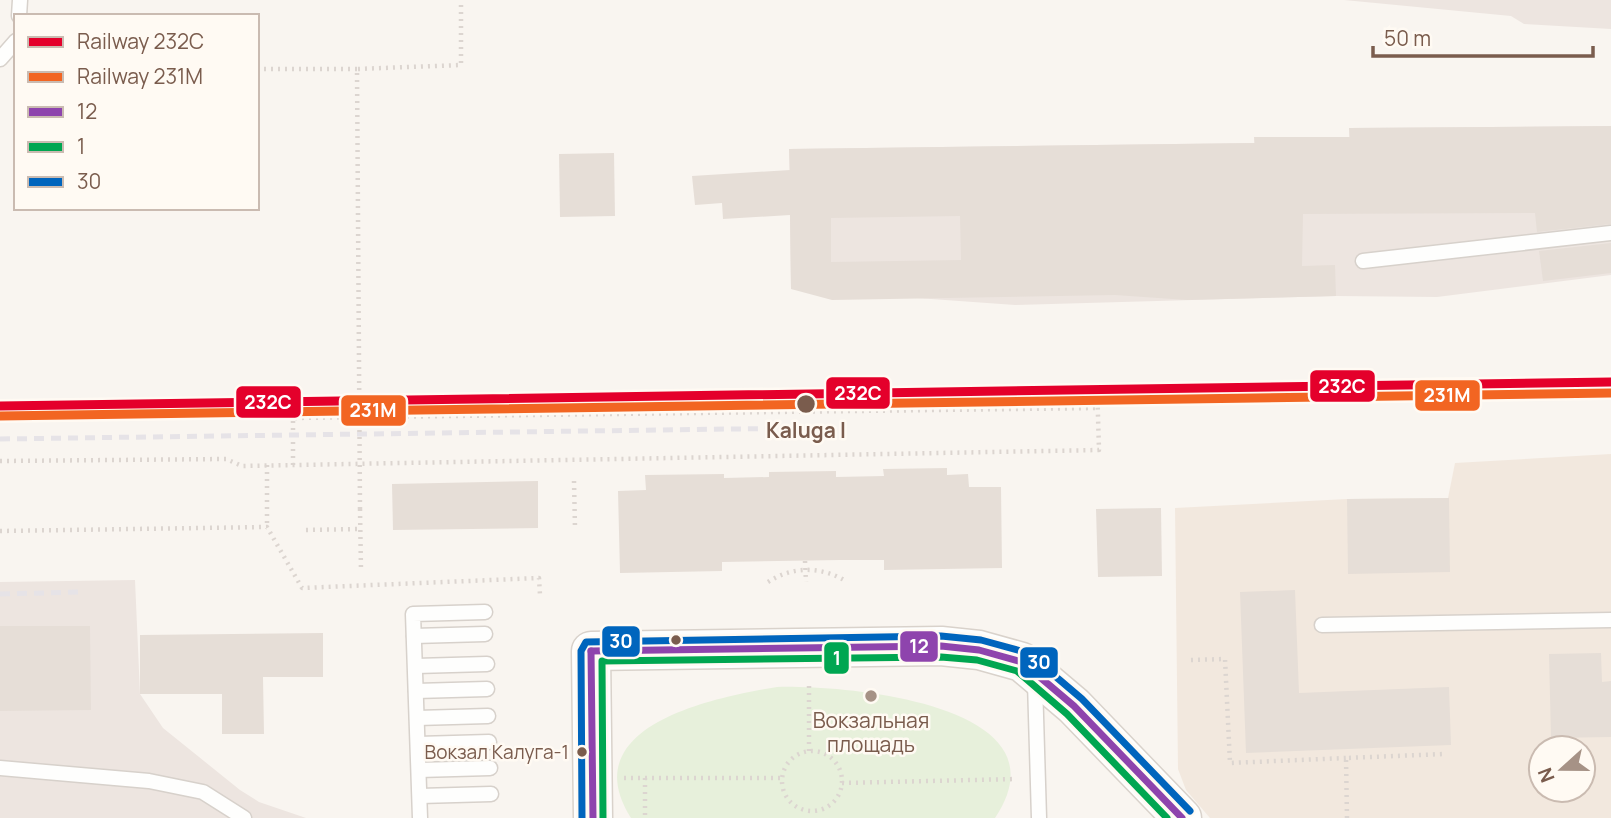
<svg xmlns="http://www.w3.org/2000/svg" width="1611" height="818" viewBox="0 0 1611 818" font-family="Manrope,sans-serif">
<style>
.residential{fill:#f2e8de;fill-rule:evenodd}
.industrial{fill:#ede5e0}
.green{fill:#e7f0db}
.building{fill:#e6ded7;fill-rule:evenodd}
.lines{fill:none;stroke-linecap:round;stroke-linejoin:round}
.lane-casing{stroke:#d7d1cb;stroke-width:17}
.secondary-casing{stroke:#d9d2cb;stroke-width:41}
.path{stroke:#dcd5d0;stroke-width:4.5;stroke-dasharray:2 5;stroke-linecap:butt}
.lane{stroke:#fefefd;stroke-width:14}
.secondary{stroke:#fefefd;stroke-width:38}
.rail{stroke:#e6e3e7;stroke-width:5;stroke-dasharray:10 7;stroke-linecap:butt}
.path-bridge{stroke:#dcd5d0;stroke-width:4.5;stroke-dasharray:2 5;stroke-linecap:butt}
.bus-1-casing{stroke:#fffaf3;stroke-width:12}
.bus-2-casing{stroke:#fffaf3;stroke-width:12}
.bus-3-casing{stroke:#fffaf3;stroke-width:12}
.bus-1{stroke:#8e44ad;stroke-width:7}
.bus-2{stroke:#00a651;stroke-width:7}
.bus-3{stroke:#0065bd;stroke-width:7}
.rail-1-casing{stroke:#fffaf3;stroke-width:14}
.rail-2-casing{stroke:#fffaf3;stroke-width:14}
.rail-1{stroke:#e4002b;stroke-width:9}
.rail-2{stroke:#f26522;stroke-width:9}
.stop-dot{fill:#7a5c4d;stroke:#fffaf3;stroke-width:2.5}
.poi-dot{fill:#a69286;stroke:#fffaf3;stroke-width:2.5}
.labels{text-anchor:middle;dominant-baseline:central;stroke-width:5;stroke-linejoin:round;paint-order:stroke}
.bus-label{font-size:19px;fill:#7a5c4d;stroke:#fffaf3;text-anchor:end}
.stop-label{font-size:21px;font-weight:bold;fill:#7a5c4d;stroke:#fffaf3}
.poi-label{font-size:21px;fill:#7a5c4d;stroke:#fffaf3}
.line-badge{stroke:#fffaf3;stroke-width:2.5}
.badge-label{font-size:19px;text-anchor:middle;font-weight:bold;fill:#fff}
</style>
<rect width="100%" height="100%" fill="#f9f5f0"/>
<path class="residential" d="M1611 454V818H1210L1186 790 1178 769 1175 508 1347 499 1448 498 1455 463ZM1541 748H1583V790H1541Z"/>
<g class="industrial">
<path d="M1344 0H1611V29L1524 24 1511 16Z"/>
<path d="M1611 126V275L1437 297 1336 296 1015 305 791 289 789 149 1254 143V137H1349V128Z"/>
<path d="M135 580 140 694 163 728 240 790 259 802 306 818H0V582Z"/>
</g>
<path class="green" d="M777 687C842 685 1072 703 995 818H631C572 725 716 697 777 687Z"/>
<g class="building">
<path d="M1611 126V224L1537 232 1535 213 1303 214 1302 266 1335 265 1336 296 1187 300 1115 295 832 300 791 289 790 215 723 219 722 203 695 205 692 176 790 170 789 149 1255 143 1254 137H1350L1349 128ZM960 216 961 260 831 262V218Z"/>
<path d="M614 153 615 216 560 217 559 154Z"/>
<path d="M1611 243V273L1543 281 1539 251Z"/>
<path d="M947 468V475L968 474 969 487H1001L1002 568 884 570V560H840L722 562V571L620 573 618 491 646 490 645 475 724 474V478L769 477V472L836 471V477L884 476 883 469Z"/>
<path d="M538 481V528L393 530 392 484Z"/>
<path d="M1449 498 1450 572 1348 574 1347 499Z"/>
<path d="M1161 508 1162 576 1098 577 1096 509Z"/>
<path d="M1295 590 1299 693 1449 687 1451 745 1246 753 1240 592Z"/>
<path d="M0 626H90L91 710 0 711Z"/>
<path d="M323 633V677H263L264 734H222V694H140V635Z"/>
<path d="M1601 653 1602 682 1611 681V737L1551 738 1549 654Z"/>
</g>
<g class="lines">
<g class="lane-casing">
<g id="lane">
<path d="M19 16 20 0"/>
<path d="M0 59 16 41"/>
<path d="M1363 261 1611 233"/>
<path d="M1322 625 1611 620"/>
<path d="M414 636 485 634"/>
<path d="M416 666 487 664"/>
<path d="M1035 682 1039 818"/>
<path d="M416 691 487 689"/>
<path d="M417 718 488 716"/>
<path d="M418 744 489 742"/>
<path d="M0 768 149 781 203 792 244 818"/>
<path d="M419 770 490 768"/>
<path d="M420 796 491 794"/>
<path d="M420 818 413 614 485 612"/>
</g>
</g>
<g class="secondary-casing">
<path id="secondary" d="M593 818 591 651 941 646 979 650 1022 662 1074 706 1182 818"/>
</g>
<g class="path">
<path d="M257 69H357"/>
<path d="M0 461 226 459 242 466 1099 450 1097 382"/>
<path d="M267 465V527"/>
<path d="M293 465V418L1098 408"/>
<path d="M574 481 575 528"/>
<path d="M360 509 361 571"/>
<path d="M306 530 360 529"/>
<path d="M0 531 267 527 302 588 539 578 540 595"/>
<path d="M805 561 806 582"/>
<path d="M768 582C793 566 820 566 846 581"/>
<path d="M1191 660 1225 659 1230 763 1346 758"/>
<path d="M809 686V751"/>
<circle cx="812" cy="781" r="30"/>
<path d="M624 778H782"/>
<path d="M645 778V818"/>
<path d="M842 783 1016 779"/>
<path d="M1347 818 1346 758 1444 754"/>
</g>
<use href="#lane" class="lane"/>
<use href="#secondary" class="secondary"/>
<g class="rail">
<path d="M0 439 805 428"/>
<path d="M0 594 81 592"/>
</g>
<path class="path-bridge" d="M360 509 357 69 461 65V0"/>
<g class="bus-1-casing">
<g id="bus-1">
<path d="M591 651 941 646 979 650 1022 662 1074 706 1182 818"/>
<path d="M591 651 593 818"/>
</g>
</g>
<g class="bus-2-casing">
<path id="bus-2" d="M603 818 602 661 941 657 977 660 1017 671 1067 714 1167 818"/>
</g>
<g class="bus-3-casing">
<path id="bus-3" d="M582 818 581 651 586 642 941 636 981 640 1028 653 1082 699 1190 811"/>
</g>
<use href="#bus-1" class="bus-1"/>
<use href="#bus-2" class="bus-2"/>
<use href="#bus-3" class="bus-3"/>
<g class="rail-1-casing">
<path id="rail-1" d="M0 406 1611 382"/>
</g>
<g class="rail-2-casing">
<path id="rail-2" d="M0 416 1611 393"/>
</g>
<use href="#rail-1" class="rail-1"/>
<use href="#rail-2" class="rail-2"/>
</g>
<g class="stop-dot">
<circle cx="806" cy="404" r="10"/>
<circle cx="676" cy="640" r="6"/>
<circle cx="582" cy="752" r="6"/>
</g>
<circle class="poi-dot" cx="871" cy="696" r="7"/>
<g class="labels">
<g class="bus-label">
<text x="569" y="752">Вокзал Калуга-1</text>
</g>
<g class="stop-label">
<text x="806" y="430">Kaluga I</text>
</g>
<g class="poi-label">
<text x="871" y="720">Вокзальная<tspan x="871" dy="24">площадь</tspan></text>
</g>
</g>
<g class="line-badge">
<rect x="1309" y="369" width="67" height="34" rx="7" fill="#e4002b"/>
<rect x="825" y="376" width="66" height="34" rx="7" fill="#e4002b"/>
<rect x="1414" y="379" width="67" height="33" rx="7" fill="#f26522"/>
<rect x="235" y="385" width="67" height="34" rx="7" fill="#e4002b"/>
<rect x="340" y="394" width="67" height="33" rx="7" fill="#f26522"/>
<rect x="601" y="625" width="40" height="33" rx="7" fill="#0065bd"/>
<rect x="899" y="630" width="40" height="33" rx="7" fill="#8e44ad"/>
<rect x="823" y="641" width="27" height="34" rx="7" fill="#00a651"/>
<rect x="1019" y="646" width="40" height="33" rx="7" fill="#0065bd"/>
</g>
<g class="badge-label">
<text x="1342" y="393">232C</text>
<text x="858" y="400">232C</text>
<text x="1447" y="402">231М</text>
<text x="268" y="409">232C</text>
<text x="373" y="417">231М</text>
<text x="621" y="648">30</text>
<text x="919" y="653">12</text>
<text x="837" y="665">1</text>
<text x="1039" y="669">30</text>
</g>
<rect x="14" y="14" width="245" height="196" fill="#fffaf3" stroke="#cabbb1" stroke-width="2"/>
<rect x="28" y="37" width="35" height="10" fill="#e4002b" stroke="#cabbb1" stroke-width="2"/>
<text x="77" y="49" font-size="21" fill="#7a5c4d">Railway 232C</text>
<rect x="28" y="72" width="35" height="10" fill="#f26522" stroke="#cabbb1" stroke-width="2"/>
<text x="77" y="84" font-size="21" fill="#7a5c4d">Railway 231М</text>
<rect x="28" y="107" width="35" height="10" fill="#8e44ad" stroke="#cabbb1" stroke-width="2"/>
<text x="77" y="119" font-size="21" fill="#7a5c4d">12</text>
<rect x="28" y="142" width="35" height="10" fill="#00a651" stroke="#cabbb1" stroke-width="2"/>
<text x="77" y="154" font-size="21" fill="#7a5c4d">1</text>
<rect x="28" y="177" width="35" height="10" fill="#0065bd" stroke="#cabbb1" stroke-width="2"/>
<text x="77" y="189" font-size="21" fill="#7a5c4d">30</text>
<g transform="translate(1562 769) rotate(249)"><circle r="33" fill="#fffaf3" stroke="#cabbb1" stroke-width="2"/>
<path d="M0-5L12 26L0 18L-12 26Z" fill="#a69286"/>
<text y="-10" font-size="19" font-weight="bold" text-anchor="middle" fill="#7a5c4d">N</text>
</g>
<path d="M1373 46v10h220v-10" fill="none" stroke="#7a5c4d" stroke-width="3.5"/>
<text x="1384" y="46" font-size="21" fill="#7a5c4d" stroke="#fffaf3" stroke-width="5" paint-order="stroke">50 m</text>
</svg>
